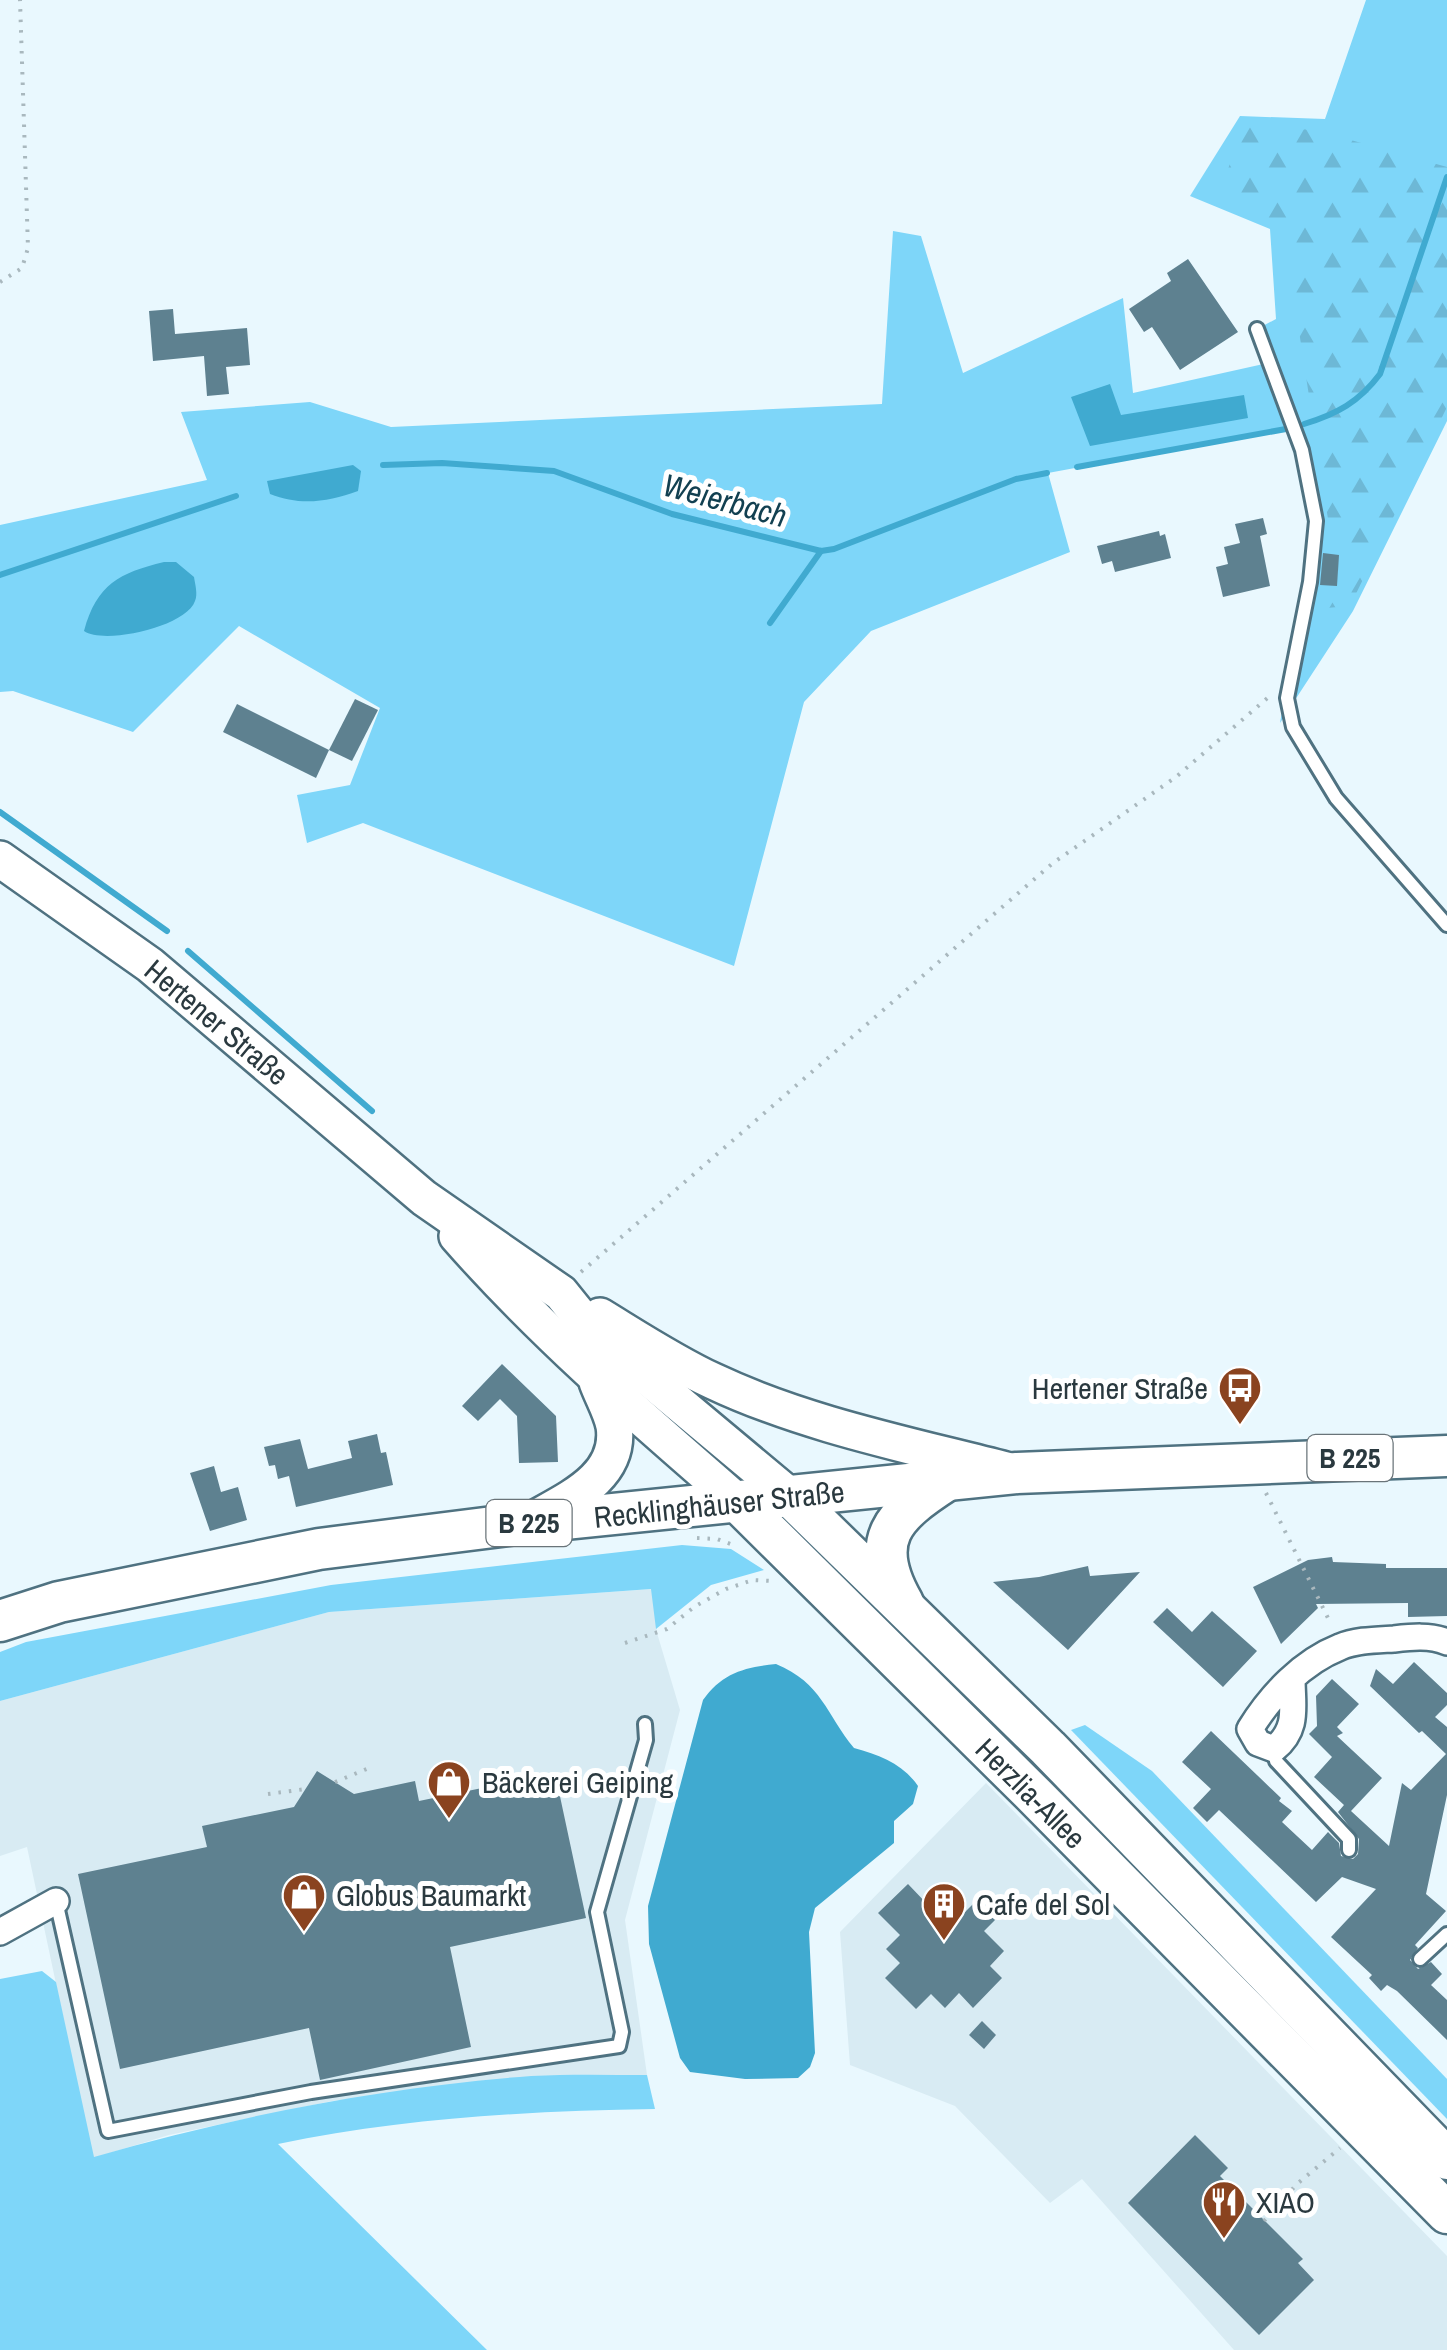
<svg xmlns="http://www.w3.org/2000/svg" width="1447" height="2350" viewBox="0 0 1447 2350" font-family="'Archivo Narrow',sans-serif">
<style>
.built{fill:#d8ebf3}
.grass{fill:#7ed6f9}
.forest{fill:url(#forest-firs)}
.water{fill:#40aad0}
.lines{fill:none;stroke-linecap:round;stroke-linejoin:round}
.stream{stroke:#40aad0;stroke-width:6}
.building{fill:#5e8190}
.service-casing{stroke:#4f7281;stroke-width:18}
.minor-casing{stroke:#4f7281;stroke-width:30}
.secondary-casing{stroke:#4f7281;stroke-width:40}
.primary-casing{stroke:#4f7281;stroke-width:45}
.path{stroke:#a9b8be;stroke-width:4;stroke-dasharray:2.5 8;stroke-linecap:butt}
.service{stroke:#fff;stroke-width:12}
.minor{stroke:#fff;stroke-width:25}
.secondary{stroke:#fff;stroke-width:35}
.primary{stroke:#fff;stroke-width:40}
.labels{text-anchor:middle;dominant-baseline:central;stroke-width:10;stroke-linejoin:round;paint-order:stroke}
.shield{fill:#fff;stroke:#6a7479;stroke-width:2.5}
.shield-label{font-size:28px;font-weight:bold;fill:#2a393f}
.street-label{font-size:30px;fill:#2a393f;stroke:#fff}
.poi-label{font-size:30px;fill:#2a393f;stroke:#fff;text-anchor:start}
.water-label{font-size:32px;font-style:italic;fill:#124051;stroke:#fff}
</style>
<defs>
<pattern id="forest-firs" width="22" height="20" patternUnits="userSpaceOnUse" patternTransform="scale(2.5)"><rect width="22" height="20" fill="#7ed6f9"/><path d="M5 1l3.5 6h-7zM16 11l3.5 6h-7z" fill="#6db8d6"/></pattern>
</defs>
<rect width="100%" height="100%" fill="#e9f8fe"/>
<g class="built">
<path d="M652 1589 657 1633 680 1710 625 1920 647 2075 534 2076 332 2101 169 2135 93 2158 27 1847 0 1856V1701L329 1612Z"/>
<path d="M986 1783 1447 2256V2350H1234L1082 2179 1050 2203 955 2106 850 2065 840 1932Z"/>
</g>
<g class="grass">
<path d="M1366 0H1447V421L1353 611 1280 723 1316 521 1286 429 1048 473 1070 552 871 631 804 702 734 966 363 823 307 843 297 795 350 785 380 708 239 626 133 732 13 691 0 692V525L207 480 181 412 310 402 391 427 882 404 893 231 921 236 963 373 1123 298 1133 393 1268 363 1257 329 1276 319 1270 229 1190 196 1240 116 1325 119Z"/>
<path d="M682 1545 731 1549 764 1570 711 1585 656 1629 651 1589 329 1612 0 1701V1652L26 1642 331 1585Z"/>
<path d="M1085 1725 1152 1771 1447 2079V2119L1071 1730Z"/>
<path d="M42 1971 56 1982 94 2157C236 2116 383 2087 531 2076 569 2074 608 2075 647 2075L655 2109C529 2111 402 2118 278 2144L487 2350H0V1979Z"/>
</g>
<path class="forest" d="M1244 126 1315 130 1447 167V407L1350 606 1326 608 1353 554 1325 544 1328 519 1284 234 1218 196Z"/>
<g class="water">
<path d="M1110 384 1121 415 1244 395 1248 418 1090 446 1071 397Z"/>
<path d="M353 465 361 471 358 491C328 502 300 506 270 494L267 481Z"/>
<path d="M164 562H176L194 577C195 584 198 594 195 601 186 627 104 645 84 631 97 584 119 573 164 562Z"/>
<path d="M776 1664C822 1683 826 1714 854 1748 880 1755 903 1764 918 1786L913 1804 894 1821V1843L815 1908 809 1932 815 2053 810 2067 798 2078 745 2079 690 2072 680 2058 649 1944 648 1906 703 1700C722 1673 745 1667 776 1664Z"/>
</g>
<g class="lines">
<g class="stream">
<path d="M1304 424C1337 414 1359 402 1380 374L1447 177"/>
<path d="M383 465 442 463 554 471 672 514 821 551 834 549 1016 479 1047 473"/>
<path d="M1077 467 1286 429"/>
<path d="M0 575 236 496"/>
<path d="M770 623 821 551"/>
<path d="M0 812 167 931"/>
<path d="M188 951 372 1111"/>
</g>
</g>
<g class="building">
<path d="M1188 259 1238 332 1180 370 1152 327 1144 332 1129 309 1171 281 1167 273Z"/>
<path d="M173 309 175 334 247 328 250 365 226 367 229 394 207 396 204 356 153 361 149 311Z"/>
<path d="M1263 518 1267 534 1260 536 1270 586 1223 597 1216 567 1228 564 1224 547 1240 543 1235 524Z"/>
<path d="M1159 531 1160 536 1165 534 1171 558 1115 572 1112 561 1102 564 1097 546Z"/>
<path d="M1323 553 1339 555 1337 586 1320 585Z"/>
<path d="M355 699 378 710 352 761 329 750Z"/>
<path d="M237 704 329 750 316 778 223 732Z"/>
<path d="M502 1364 556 1416 558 1462 519 1463 517 1416 500 1399 478 1421 462 1406Z"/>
<path d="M377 1434 381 1453 386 1452 393 1485 296 1507 289 1476 278 1479 275 1465 269 1466 264 1447 300 1439 308 1469 352 1458 348 1441Z"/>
<path d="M214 1466 221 1492 238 1487 247 1520 210 1531 190 1473Z"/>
<path d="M1332 1557 1333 1562 1386 1564V1568H1447V1616L1408 1617V1603L1316 1604 1318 1608 1281 1644 1253 1587 1308 1560Z"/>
<path d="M1088 1566 1090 1576 1140 1572 1068 1650 993 1582 1039 1577Z"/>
<path d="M1167 1608 1192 1632 1212 1611 1257 1651 1223 1687 1153 1622Z"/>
<path d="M1414 1662 1447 1693V1705L1435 1717 1447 1727V1795L1426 1894 1446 1911 1415 1945 1418 1948 1410 1960 1418 1969 1431 1962 1442 1974 1431 1985 1447 2000V2040L1397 1991 1387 1985 1381 1991 1369 1978 1372 1975 1331 1937 1376 1889 1342 1877 1316 1902 1219 1810 1207 1822 1193 1808 1211 1789 1182 1762 1211 1731 1281 1798 1279 1801 1292 1811 1282 1822 1312 1850 1328 1832 1339 1843 1341 1856 1353 1859 1358 1854 1359 1839 1338 1812 1344 1805 1314 1777 1332 1757 1309 1734 1317 1726 1316 1696 1332 1679 1359 1704 1337 1727 1343 1733 1337 1736 1382 1778 1351 1811 1389 1846 1402 1783 1411 1790 1446 1754 1422 1731 1419 1733 1370 1686 1376 1669 1393 1684Z"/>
<path d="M317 1771 354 1794 415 1781 419 1801 555 1773 586 1918 450 1947 471 2047 320 2080 309 2028 120 2069 78 1874 207 1847 202 1826 294 1807Z"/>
<path d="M908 1884 929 1906 944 1891 965 1912 976 1901 995 1920 984 1931 1004 1951 990 1966 1002 1978 973 2008 959 1993 945 2008 931 1994 916 2009 885 1978 900 1963 886 1949 900 1935 878 1913Z"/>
<path d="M982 2021 996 2035 984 2049 969 2035Z"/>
<path d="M1195 2135 1228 2168 1220 2176 1303 2259 1298 2263 1314 2280 1259 2335 1128 2203Z"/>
</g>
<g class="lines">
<g class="service-casing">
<g id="service">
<path d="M1257 329 1302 450 1316 521 1310 582 1287 698 1293 727 1336 798 1447 925"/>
<path d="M1274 1749 1276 1761 1349 1839V1850"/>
<path d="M56 1901 108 2131 311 2092 619 2046 622 2032 597 1912 646 1740 645 1724"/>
<path d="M1420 1959 1447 1934"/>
</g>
</g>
<g class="minor-casing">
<g id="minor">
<path d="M1292 1678C1292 1707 1299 1729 1274 1749L1258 1743 1250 1729C1271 1695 1302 1662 1340 1647 1356 1640 1377 1640 1394 1639 1412 1637 1430 1635 1447 1642"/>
<path d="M0 1932 56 1901"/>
</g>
</g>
<g class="secondary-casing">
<g id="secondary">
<path d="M0 859 150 965 424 1198 561 1293 590 1329 791 1497"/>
<path d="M457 1236C543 1334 641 1418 739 1503"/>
<path d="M600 1316C636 1338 674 1363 713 1381 804 1424 909 1445 1006 1470"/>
<path d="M527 1523C564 1501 622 1479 614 1426 611 1411 602 1396 597 1382"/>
</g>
</g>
<g class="primary-casing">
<g id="primary">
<path d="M791 1497 1048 1748 1447 2159"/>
<path d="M739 1503 1036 1797 1447 2213"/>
<path d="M903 1603C867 1540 893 1515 946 1481"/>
<path d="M0 1621 59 1602 319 1549 525 1523 1017 1473 1447 1456"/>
</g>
</g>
<g class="path">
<path d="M0 282 22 268 28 248 20 0"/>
<path d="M581 1272 1053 863 1176 777 1271 695"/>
<path d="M1266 1493 1331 1624"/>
<path d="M697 1538 717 1539 736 1546"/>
<path d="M625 1643 667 1629 694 1607 726 1589 753 1580 772 1581"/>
<path d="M335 1782 369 1768"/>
<path d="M268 1794 306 1789"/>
<path d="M1264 2221 1297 2184 1340 2148"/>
</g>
<use href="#service" class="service"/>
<use href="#minor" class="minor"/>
<use href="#secondary" class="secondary"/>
<use href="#primary" class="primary"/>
</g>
<defs>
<g id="bus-pin" transform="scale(2.25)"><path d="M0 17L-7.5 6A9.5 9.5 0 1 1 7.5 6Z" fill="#8a431f" stroke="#fff"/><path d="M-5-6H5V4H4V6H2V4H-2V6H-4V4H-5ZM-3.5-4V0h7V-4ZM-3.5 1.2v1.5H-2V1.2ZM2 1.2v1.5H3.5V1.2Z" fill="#fff"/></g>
<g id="shop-pin" transform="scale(2.25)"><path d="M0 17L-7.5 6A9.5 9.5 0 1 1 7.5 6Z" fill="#8a431f" stroke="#fff"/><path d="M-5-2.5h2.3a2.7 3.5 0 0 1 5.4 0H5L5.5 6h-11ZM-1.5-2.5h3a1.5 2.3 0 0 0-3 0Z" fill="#fff"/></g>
<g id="building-pin" transform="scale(2.25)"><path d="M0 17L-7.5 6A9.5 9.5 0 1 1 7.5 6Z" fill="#8a431f" stroke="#fff"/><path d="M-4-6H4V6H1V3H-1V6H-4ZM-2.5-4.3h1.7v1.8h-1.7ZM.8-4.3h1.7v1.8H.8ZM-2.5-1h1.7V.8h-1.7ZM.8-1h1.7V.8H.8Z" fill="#fff"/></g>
<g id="restaurant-pin" transform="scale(2.25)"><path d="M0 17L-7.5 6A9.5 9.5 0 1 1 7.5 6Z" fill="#8a431f" stroke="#fff"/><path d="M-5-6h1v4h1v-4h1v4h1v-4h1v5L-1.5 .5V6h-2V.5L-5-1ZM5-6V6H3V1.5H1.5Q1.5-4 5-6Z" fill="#fff"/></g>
</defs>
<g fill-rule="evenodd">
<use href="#bus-pin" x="1240" y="1388"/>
<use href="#shop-pin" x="449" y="1782"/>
<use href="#shop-pin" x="304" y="1895"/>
<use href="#building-pin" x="944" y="1904"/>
<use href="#restaurant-pin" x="1224" y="2202"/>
</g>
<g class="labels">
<g class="shield">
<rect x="1307.5" y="1435" width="85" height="46" rx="8"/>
<rect x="486.5" y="1500" width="85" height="46" rx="8"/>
</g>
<g class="shield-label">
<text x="1350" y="1458">B 225</text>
<text x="529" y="1523">B 225</text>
</g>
<g class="street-label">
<text transform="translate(217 1022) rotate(40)">Hertener Straße</text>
<text transform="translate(719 1504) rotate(-6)">Recklinghäuser Straße</text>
<text transform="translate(1031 1793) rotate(45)">Herzlia-Allee</text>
</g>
<g class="poi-label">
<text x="1208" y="1388" text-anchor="end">Hertener Straße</text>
<text x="482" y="1782">Bäckerei Geiping</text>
<text x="336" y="1895">Globus Baumarkt</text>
<text x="976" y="1904">Cafe del Sol</text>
<text x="1256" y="2202">XIAO</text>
</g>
<g class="water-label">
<text transform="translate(725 500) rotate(15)">Weierbach</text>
</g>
</g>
</svg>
